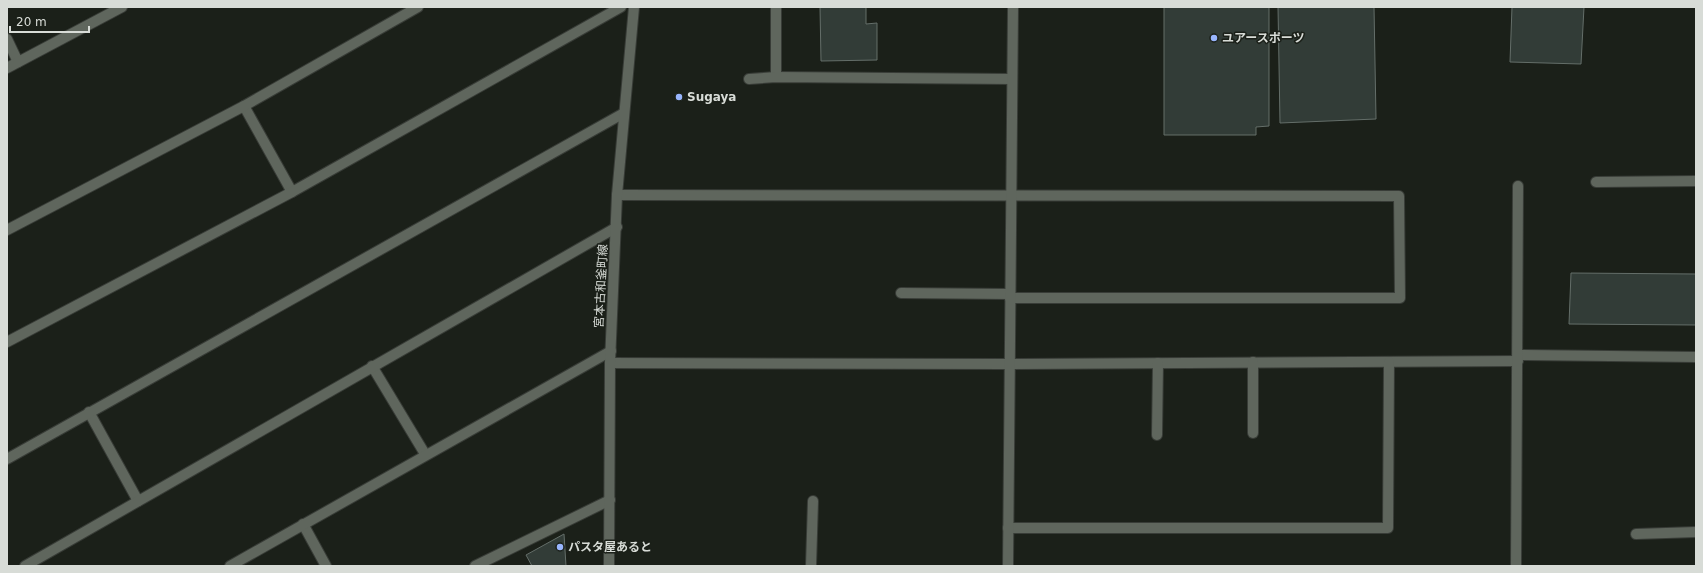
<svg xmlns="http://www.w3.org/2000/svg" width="1703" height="573" viewBox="0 0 1703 573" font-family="'DejaVu Sans','Noto Sans JP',sans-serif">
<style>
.building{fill:#323c37;stroke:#646e69}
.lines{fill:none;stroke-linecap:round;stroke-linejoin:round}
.minor-casing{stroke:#383c37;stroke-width:12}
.minor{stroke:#5f665d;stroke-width:10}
.poi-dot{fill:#98b5fd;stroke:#1b2019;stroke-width:1.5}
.labels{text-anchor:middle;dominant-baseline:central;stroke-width:3;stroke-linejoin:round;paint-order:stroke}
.poi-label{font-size:12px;font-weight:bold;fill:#d8dcd7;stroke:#1b2019;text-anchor:start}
.street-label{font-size:12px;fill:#d8dcd7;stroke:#1b2019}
</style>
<rect width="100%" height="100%" fill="#1b2019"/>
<g class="building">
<path d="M820 7H866V24L877 23V60L821 61Z"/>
<path d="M1164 7H1269V126L1256 127V135H1164Z"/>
<path d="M1278 7H1374L1376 119 1280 123Z"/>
<path d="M1512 7H1584L1581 64 1510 62Z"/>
<path d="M1571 273 1696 274V325L1569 324Z"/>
<path d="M564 534 566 566H532L526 555Z"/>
</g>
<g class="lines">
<g class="minor-casing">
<g id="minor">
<path d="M7 39 18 62"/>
<path d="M7 68 122 7"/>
<path d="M776 77V7"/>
<path d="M749 79 776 77 1012 79"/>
<path d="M244 106 292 192"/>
<path d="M1596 182 1696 181"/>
<path d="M617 195 1399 196 1400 298H1010"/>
<path d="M7 230 244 106 418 7"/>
<path d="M901 293 1010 294"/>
<path d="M7 342 292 192 621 7"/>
<path d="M1518 355 1696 357"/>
<path d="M610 363 1009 364 1518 361"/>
<path d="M372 366 425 454"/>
<path d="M89 412 138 501"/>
<path d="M1253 433V362"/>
<path d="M1157 435 1158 363"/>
<path d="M7 459 624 113"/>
<path d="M303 524 326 566"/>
<path d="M1008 528H1388L1389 362"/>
<path d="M1636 534 1696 532"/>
<path d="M25 566 617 227"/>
<path d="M230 566 611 351"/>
<path d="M475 566 610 500"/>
<path d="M609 566 610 363 617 195 634 7"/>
<path d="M811 566 813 501"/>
<path d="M1008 566 1013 7"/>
<path d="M1516 566 1518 186"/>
</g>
</g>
<use href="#minor" class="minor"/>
</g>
<g class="poi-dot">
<circle cx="1214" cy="38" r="4"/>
<circle cx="679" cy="97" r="4"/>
<circle cx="560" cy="547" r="4"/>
</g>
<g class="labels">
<g class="poi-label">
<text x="1222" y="38">ユアースポーツ</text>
<text x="687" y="97">Sugaya</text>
<text x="568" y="547">パスタ屋あると</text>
</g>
<g class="street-label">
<text transform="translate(601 286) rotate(-87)">宮本古和釜町線</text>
</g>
</g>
<rect width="1703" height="573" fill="none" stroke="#d8dcd7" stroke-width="16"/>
<path d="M10 26v6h79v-6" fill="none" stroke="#d8dcd7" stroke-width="2"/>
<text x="16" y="26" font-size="12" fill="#d8dcd7" stroke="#1b2019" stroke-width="3" paint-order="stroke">20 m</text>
</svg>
